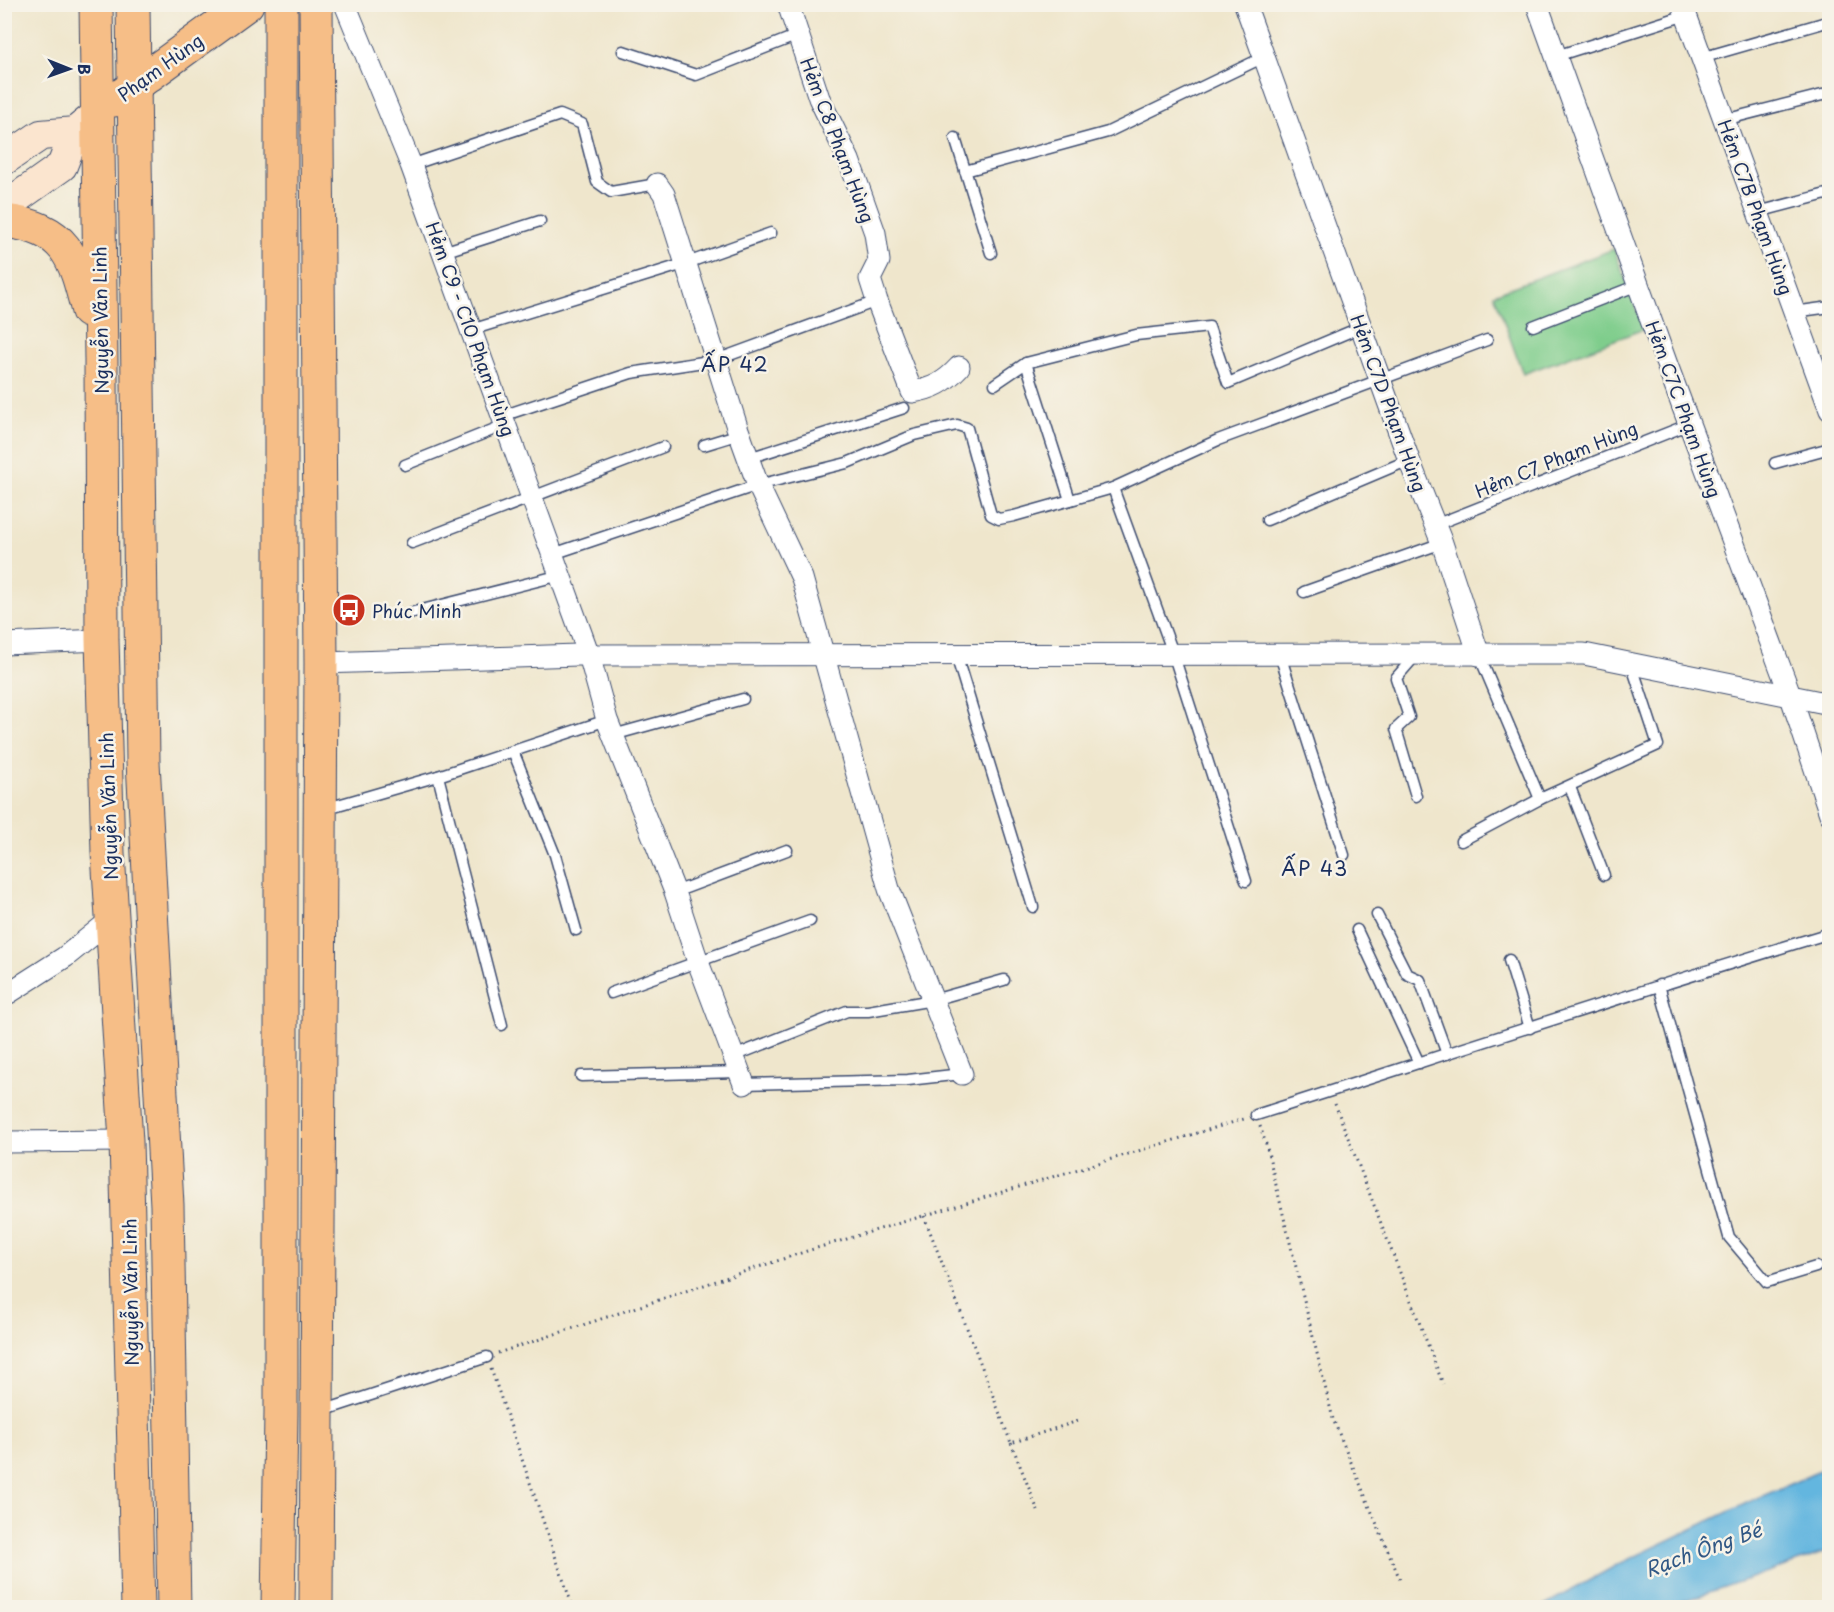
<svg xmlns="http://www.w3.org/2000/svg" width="1834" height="1612" viewBox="0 0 1834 1612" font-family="'Playpen Sans',sans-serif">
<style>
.green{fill:#7fcd8c;stroke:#4d7e75;stroke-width:1.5}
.water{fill:#63b6df;stroke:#3f729e;stroke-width:1.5}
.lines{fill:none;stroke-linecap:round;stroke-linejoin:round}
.lane-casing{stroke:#3b4a6e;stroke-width:13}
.street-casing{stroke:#3b4a6e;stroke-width:23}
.secondary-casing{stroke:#3b4a6e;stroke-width:32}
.primary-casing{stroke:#3b4a6e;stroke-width:35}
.highway-casing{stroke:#3b4a6e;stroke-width:35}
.path{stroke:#3b4a6e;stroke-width:3;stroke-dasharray:1.5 4.5;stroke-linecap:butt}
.lane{stroke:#fff;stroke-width:10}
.street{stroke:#fff;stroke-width:21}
.secondary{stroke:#fbe5cf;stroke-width:30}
.primary{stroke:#f6be87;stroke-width:33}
.highway{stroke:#f6be87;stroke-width:33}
.labels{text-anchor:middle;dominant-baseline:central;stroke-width:5;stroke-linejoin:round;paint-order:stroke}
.street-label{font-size:18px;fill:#1b2f5e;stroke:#f7f3e8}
.poi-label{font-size:18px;fill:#1b2f5e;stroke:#f7f3e8;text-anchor:start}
.neighbourhood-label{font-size:20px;letter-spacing:1.5px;fill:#1b2f5e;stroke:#f7f3e8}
.water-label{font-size:20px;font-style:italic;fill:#315885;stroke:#f7f3e8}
</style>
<rect width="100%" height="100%" fill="#f7f3e8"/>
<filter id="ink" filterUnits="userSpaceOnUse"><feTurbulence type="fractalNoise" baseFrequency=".0167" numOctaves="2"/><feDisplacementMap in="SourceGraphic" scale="12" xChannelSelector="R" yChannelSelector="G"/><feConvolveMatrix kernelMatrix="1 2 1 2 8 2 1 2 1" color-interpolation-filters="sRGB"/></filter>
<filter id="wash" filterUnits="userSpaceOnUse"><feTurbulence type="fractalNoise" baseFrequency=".008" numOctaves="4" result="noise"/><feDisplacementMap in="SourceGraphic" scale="24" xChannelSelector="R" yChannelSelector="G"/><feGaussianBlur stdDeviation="1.35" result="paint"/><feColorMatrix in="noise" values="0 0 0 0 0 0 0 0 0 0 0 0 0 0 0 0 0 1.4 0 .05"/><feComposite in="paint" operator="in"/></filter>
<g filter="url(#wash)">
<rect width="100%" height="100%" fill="#efe6cc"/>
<path class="green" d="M1614 249 1644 329 1523 374 1494 294Z"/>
<path class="water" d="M1829 1467V1551L1666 1607H1541L1617 1565 1751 1501Z"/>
</g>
<g filter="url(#ink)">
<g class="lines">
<g class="lane-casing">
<g id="lane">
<path d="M623 51 696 75 798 35"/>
<path d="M1556 56 1686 15"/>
<path d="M1701 58 1830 21"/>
<path d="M1724 120 1830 93"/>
<path d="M955 138 991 253"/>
<path d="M411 165 560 115 582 124 597 182 611 192 657 184"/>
<path d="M965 171 1108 132 1264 57"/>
<path d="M1758 212 1830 193"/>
<path d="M443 252 540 221"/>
<path d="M1794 312 1830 307"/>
<path d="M1533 326 1638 285"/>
<path d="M471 330 687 263 771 233"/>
<path d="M1026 363 1136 335 1209 327 1228 383 1361 327"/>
<path d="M995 384 1026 363 1070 500"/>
<path d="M502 416 631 373 716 360 877 301"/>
<path d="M704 445 740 434"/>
<path d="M749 458 904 408"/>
<path d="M1775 463 1830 448"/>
<path d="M405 465 505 425"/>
<path d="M1113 488 1173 653 1246 881"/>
<path d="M1267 520 1409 460"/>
<path d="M1435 525 1690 424"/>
<path d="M412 543 663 447"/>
<path d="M553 554 758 485 847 463 914 435 957 425 967 428 991 515 999 519 1014 516 1113 488 1218 440 1487 340"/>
<path d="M1304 592 1442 543"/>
<path d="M410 613 561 575"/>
<path d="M956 655 1033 907"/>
<path d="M1280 655 1344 855"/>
<path d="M1416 655 1396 678 1409 717 1396 729 1416 796"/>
<path d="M1479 655 1540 799"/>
<path d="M613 735 743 699"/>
<path d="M513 751 555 855 576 930"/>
<path d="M438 776 502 1025"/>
<path d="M1570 787 1604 875"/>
<path d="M324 809 438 776 607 720"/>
<path d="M1461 841 1540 799 1658 745 1631 663"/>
<path d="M675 892 787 850"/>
<path d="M1377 915 1407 974 1420 980 1447 1054"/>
<path d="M1357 930 1419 1063"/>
<path d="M1509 960 1530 1028"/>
<path d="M1659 985 1729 1237 1767 1282 1816 1267"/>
<path d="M611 993 810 921"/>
<path d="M734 1056 847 1011H868L933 1000 1004 980"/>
<path d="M581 1076 740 1072"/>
<path d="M744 1084 908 1080 962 1074"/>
<path d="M1256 1115C1447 1054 1638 991 1830 933"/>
<path d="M322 1411 487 1357"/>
</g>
</g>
<g class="street-casing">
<g id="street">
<path d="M345 4 411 165 589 655 607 720 675 892 698 962 744 1084"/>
<path d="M788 4 819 98 849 160 875 233 879 261 870 279 877 301 912 392C933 389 945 382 959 367"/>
<path d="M1245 4 1409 460 1442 543 1479 655"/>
<path d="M1537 4 1666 362 1790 694 1830 814"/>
<path d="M1682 4 1830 410"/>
<path d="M657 184 664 194 737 427 758 485 802 578 889 889 962 1074"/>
<path d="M4 644 102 640"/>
<path d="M321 663 578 655 1584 654 1830 704"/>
<path d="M4 996 65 957 112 919"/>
<path d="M4 1142 126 1141"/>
</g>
</g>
<g class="secondary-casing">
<g id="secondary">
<path d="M4 160 41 135 75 132"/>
<path d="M4 207 62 166 75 132 97 114"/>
</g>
</g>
<g class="primary-casing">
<g id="primary">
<path d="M96 4 101 360 102 640 108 853 126 1141 138 1608"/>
<path d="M316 4 321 663 316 1608"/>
<path d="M115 100 247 4"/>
<path d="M4 221C67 228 74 256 88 311"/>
</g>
</g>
<g class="highway-casing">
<g id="highway">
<path d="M133 4 143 762 167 1205 174 1608"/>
<path d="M278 1608 281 1413V4"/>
</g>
</g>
<g class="path">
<path d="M1335 1104 1443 1384"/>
<path d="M1260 1126 1266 1144 1333 1419 1401 1582"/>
<path d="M924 1216 1011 1443 1081 1420"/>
<path d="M498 1353 807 1251 1244 1119"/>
<path d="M491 1369 573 1608"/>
<path d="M1011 1443 1038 1511"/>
</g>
<use href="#lane" class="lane"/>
<use href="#street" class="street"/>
<use href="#secondary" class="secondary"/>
<use href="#primary" class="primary"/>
<use href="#highway" class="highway"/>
</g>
</g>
<defs>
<g id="bus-disc" transform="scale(1.725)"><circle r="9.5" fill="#c8321e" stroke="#f7f3e8"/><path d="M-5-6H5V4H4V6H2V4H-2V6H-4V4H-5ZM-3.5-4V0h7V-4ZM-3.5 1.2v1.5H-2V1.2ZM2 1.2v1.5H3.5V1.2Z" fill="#fff"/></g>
</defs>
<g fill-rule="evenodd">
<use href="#bus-disc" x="349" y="610"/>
</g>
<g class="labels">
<g class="street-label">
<text transform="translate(160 67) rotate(-36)">Phạm Hùng</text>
<text transform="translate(838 140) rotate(69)">Hẻm C8 Phạm Hùng</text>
<text transform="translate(1756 207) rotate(70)">Hẻm C7B Phạm Hùng</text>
<text transform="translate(100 320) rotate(-91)">Nguyễn Văn Linh</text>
<text transform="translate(471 329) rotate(70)">Hẻm C9 - C10 Phạm Hùng</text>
<text transform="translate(1389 403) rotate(70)">Hẻm C7D Phạm Hùng</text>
<text transform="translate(1684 409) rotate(70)">Hẻm C7C Phạm Hùng</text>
<text transform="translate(1556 459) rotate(-22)">Hẻm C7 Phạm Hùng</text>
<text transform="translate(108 806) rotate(-92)">Nguyễn Văn Linh</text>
<text transform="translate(130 1292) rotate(-91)">Nguyễn Văn Linh</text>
</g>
<g class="poi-label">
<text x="372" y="610">Phúc Minh</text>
</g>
<g class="neighbourhood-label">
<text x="735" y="364">ẤP 42</text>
<text x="1315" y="868">ẤP 43</text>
</g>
<g class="water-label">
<text transform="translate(1703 1549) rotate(-20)">Rạch Ông Bé</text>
</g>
</g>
<rect width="1834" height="1612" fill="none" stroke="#f7f3e8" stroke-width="24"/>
<g transform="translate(69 69) rotate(91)" stroke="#f7f3e8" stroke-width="4.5" paint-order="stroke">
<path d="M0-4.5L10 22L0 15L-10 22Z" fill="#1b2f5e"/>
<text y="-9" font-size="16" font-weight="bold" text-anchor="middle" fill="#1b2f5e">B</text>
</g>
</svg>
